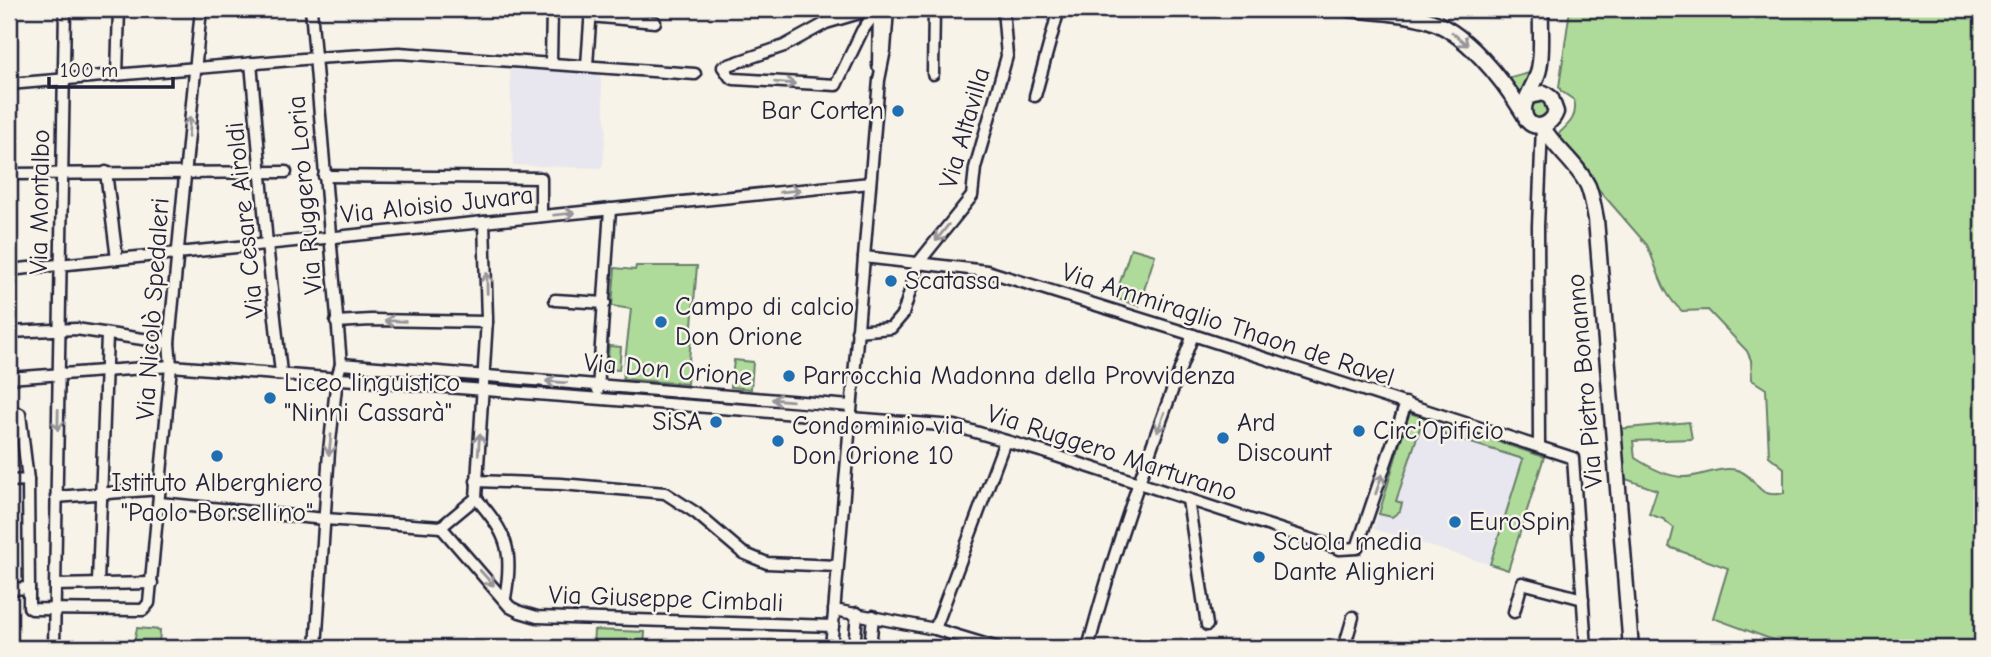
<svg xmlns="http://www.w3.org/2000/svg" width="1991" height="657" viewBox="0 0 1991 657" font-family="'Comic Neue',sans-serif">
<style>
.built{fill:#e8e6ee}
.green{fill:#afdb9a;stroke:#687e6a;stroke-width:2}
.lines{fill:none;stroke-linecap:round;stroke-linejoin:round}
.street-casing{stroke:#22223b;stroke-width:15}
.secondary-casing{stroke:#22223b;stroke-width:19}
.street{stroke:#f7f3e8;stroke-width:10}
.secondary{stroke:#f7f3e8;stroke-width:14}
.oneway{stroke:#97959a}
.poi-dot{fill:#1f6fb2;stroke:#f7f3e8;stroke-width:2.5}
.labels{text-anchor:middle;dominant-baseline:central;stroke-width:5;stroke-linejoin:round;paint-order:stroke}
.poi-label{font-size:26px;fill:#22223b;stroke:#f7f3e8;text-anchor:start}
.street-label{font-size:26px;fill:#22223b;stroke:#f7f3e8}
</style>
<rect width="100%" height="100%" fill="#f7f3e8"/>
<filter id="ink" filterUnits="userSpaceOnUse"><feTurbulence type="fractalNoise" baseFrequency=".0143" numOctaves="2"/><feDisplacementMap in="SourceGraphic" scale="14" xChannelSelector="R" yChannelSelector="G"/><feConvolveMatrix kernelMatrix="1 2 1 2 8 2 1 2 1" color-interpolation-filters="sRGB"/></filter>
<g filter="url(#ink)">
<g class="built">
<path d="M510 69 600 74 606 129 603 165 599 168 513 165Z"/>
<path d="M1409 413 1544 457 1508 570 1374 529Z"/>
</g>
<g class="green">
<path d="M1570 9H1982V648H1795L1713 618 1728 568 1669 547 1674 528 1663 519 1649 514 1657 490 1623 478 1618 429 1689 422 1692 439 1633 441 1635 458C1649 467 1665 476 1682 477 1700 478 1725 463 1742 472 1760 481 1756 499 1784 493V468L1769 456 1766 389 1752 380 1751 360 1747 351 1708 310 1682 311C1661 293 1658 269 1647 245L1554 138C1566 126 1579 119 1574 100L1561 91 1559 87Z"/>
<path d="M1529 73 1528 88 1519 96 1507 79Z"/>
<path d="M1542 98 1551 109 1543 120C1532 118 1527 111 1533 101Z"/>
<path d="M1131 248 1155 255 1139 306 1115 298Z"/>
<path d="M636 266H697L687 384 623 379 631 309 612 306 615 268 635 270Z"/>
<path d="M609 346 621 347 619 370 607 369Z"/>
<path d="M734 360 753 362 751 389 731 387Z"/>
<path d="M1409 413 1426 418V429L1420 428 1396 501 1402 503 1400 511 1392 517 1379 514Z"/>
<path d="M1444 424 1544 457 1508 570 1490 564 1523 459 1439 433 1441 425Z"/>
<path d="M137 628 160 630 159 645 193 648H133Z"/>
<path d="M594 630 645 632 644 648H593Z"/>
</g>
<g class="lines">
<g class="street-casing">
<g id="street">
<path d="M311 9 341 364 337 378 329 451 316 648"/>
<path d="M873 9 826 23 784 46 723 67 730 77 734 79 836 85 862 31 878 9"/>
<path d="M590 16 655 22"/>
<path d="M551 62 552 9"/>
<path d="M251 63 267 244 281 373"/>
<path d="M587 65 591 9"/>
<path d="M878 66 879 9"/>
<path d="M933 74 934 9"/>
<path d="M117 75 119 9"/>
<path d="M9 84 315 58 399 53 695 74"/>
<path d="M1035 96 1059 9"/>
<path d="M106 172 117 259"/>
<path d="M9 174 286 172"/>
<path d="M324 176 541 178V216"/>
<path d="M864 257 987 271 1193 335 1573 458 1586 648"/>
<path d="M9 270 870 183"/>
<path d="M555 300 605 303"/>
<path d="M336 322 371 320 487 322"/>
<path d="M857 331 891 328 903 314 919 262 972 196 975 168 1007 56 1003 9"/>
<path d="M9 332 76 329 169 343"/>
<path d="M341 364 850 406"/>
<path d="M9 378 171 366 955 426 1044 452 1340 549 1357 548 1406 403"/>
<path d="M598 390 610 209"/>
<path d="M9 410 20 414 28 480 9 481"/>
<path d="M1539 446 1538 226 1542 126"/>
<path d="M28 480 29 588"/>
<path d="M476 481 561 484 665 493 696 513 743 553 767 563 837 566"/>
<path d="M56 497 160 489"/>
<path d="M476 498 487 319 484 222"/>
<path d="M476 498C507 534 514 550 505 598"/>
<path d="M1188 500 1207 625"/>
<path d="M159 503 325 519 441 527 510 607 520 612 537 617 833 626"/>
<path d="M441 527 476 498"/>
<path d="M98 583 107 335"/>
<path d="M55 585 152 583"/>
<path d="M9 589 29 588V607L32 609 143 610 149 603 171 366 169 343 201 9"/>
<path d="M834 610 935 629 998 648"/>
<path d="M1514 612 1522 583 1583 599"/>
<path d="M935 629 1005 441"/>
<path d="M54 648 65 9"/>
<path d="M831 648 879 80 885 50 888 9"/>
<path d="M854 648 857 613"/>
<path d="M870 648 873 616"/>
<path d="M1088 648C1116 541 1154 438 1193 335"/>
<path d="M1344 648 1353 617"/>
</g>
</g>
<g class="secondary-casing">
<g id="secondary">
<path d="M1349 9C1374 12 1400 12 1424 19 1464 29 1503 80 1524 114"/>
<path d="M1530 96 1544 93 1551 98 1556 112C1549 131 1524 131 1524 109 1524 98 1537 82 1539 69 1543 50 1540 28 1541 9"/>
<path d="M1542 126C1554 148 1577 163 1588 186 1592 196 1594 208 1596 219L1631 648"/>
</g>
</g>
<use href="#street" class="street"/>
<use href="#secondary" class="secondary"/>
</g>
<defs><path id="oneway-shaft" d="M-6 0H5M1.5-3L5.5 0L1.5 3" fill="none" stroke-width="1.6" stroke-linecap="round" stroke-linejoin="round" transform="scale(1.75)"/></defs>
<g class="oneway">
<use href="#oneway-shaft" transform="translate(1460 39) rotate(40)"/>
<use href="#oneway-shaft" transform="translate(785 83) rotate(5)"/>
<use href="#oneway-shaft" transform="translate(189 127) rotate(-85)"/>
<use href="#oneway-shaft" transform="translate(790 191) rotate(-6)"/>
<use href="#oneway-shaft" transform="translate(564 214) rotate(-6)"/>
<use href="#oneway-shaft" transform="translate(942 233) rotate(128)"/>
<use href="#oneway-shaft" transform="translate(487 283) rotate(-91)"/>
<use href="#oneway-shaft" transform="translate(395 321) rotate(-178)"/>
<use href="#oneway-shaft" transform="translate(556 382) rotate(-175)"/>
<use href="#oneway-shaft" transform="translate(782 400) rotate(-175)"/>
<use href="#oneway-shaft" transform="translate(58 420) rotate(91)"/>
<use href="#oneway-shaft" transform="translate(1161 422) rotate(110)"/>
<use href="#oneway-shaft" transform="translate(479 444) rotate(-86)"/>
<use href="#oneway-shaft" transform="translate(330 445) rotate(96)"/>
<use href="#oneway-shaft" transform="translate(1379 484) rotate(-71)"/>
<use href="#oneway-shaft" transform="translate(487 578) rotate(48)"/>
</g>
</g>
<g class="poi-dot">
<circle cx="898" cy="111" r="7"/>
<circle cx="891" cy="281" r="7"/>
<circle cx="661" cy="322" r="7"/>
<circle cx="789" cy="376" r="7"/>
<circle cx="270" cy="398" r="7"/>
<circle cx="716" cy="422" r="7"/>
<circle cx="1359" cy="431" r="7"/>
<circle cx="1223" cy="438" r="7"/>
<circle cx="778" cy="441" r="7"/>
<circle cx="217" cy="456" r="7"/>
<circle cx="1455" cy="522" r="7"/>
<circle cx="1259" cy="557" r="7"/>
</g>
<g class="labels">
<g class="poi-label">
<text x="884" y="111" text-anchor="end">Bar Corten</text>
<text x="905" y="281">Scatassa</text>
<text x="675" y="307">Campo di calcio<tspan x="675" dy="30">Don Orione</tspan></text>
<text x="803" y="376">Parrocchia Madonna della Provvidenza</text>
<text x="284" y="383">Liceo linguistico<tspan x="284" dy="30">"Ninni Cassarà"</tspan></text>
<text x="702" y="422" text-anchor="end">SiSA</text>
<text x="1237" y="423">Ard<tspan x="1237" dy="30">Discount</tspan></text>
<text x="792" y="426">Condominio via<tspan x="792" dy="30">Don Orione 10</tspan></text>
<text x="1373" y="431">Circ'Opificio</text>
<text x="217" y="483" text-anchor="middle">Istituto Alberghiero<tspan x="217" dy="30">"Paolo Borsellino"</tspan></text>
<text x="1469" y="522">EuroSpin</text>
<text x="1273" y="542">Scuola media<tspan x="1273" dy="30">Dante Alighieri</tspan></text>
</g>
<g class="street-label">
<text transform="translate(965 128) rotate(-74)">Via Altavilla</text>
<text transform="translate(305 195) rotate(-95)">Via Ruggero Loria</text>
<text transform="translate(40 202) rotate(-89)">Via Montalbo</text>
<text transform="translate(437 205) rotate(-6)">Via Aloisio Juvara</text>
<text transform="translate(245 220) rotate(-96)">Via Cesare Airoldi</text>
<text transform="translate(153 309) rotate(-86)">Via Nicolò Spedaleri</text>
<text transform="translate(1228 325) rotate(18)">Via Ammiraglio Thaon de Ravel</text>
<text transform="translate(668 370) rotate(5)">Via Don Orione</text>
<text transform="translate(1585 381) rotate(-95)">Via Pietro Bonanno</text>
<text transform="translate(1112 453) rotate(18)">Via Ruggero Marturano</text>
<text transform="translate(666 599) rotate(2)">Via Giuseppe Cimbali</text>
</g>
</g>
<rect width="1991" height="657" fill="none" stroke="#f7f3e8" stroke-width="35"/>
<rect x="18" y="18" width="1956" height="622" fill="none" stroke="#22223b" stroke-width="2.5" filter="url(#ink)"/>
<path d="M49 77v10h124v-10" fill="none" stroke="#22223b" stroke-width="3.5"/>
<text x="60" y="77" font-size="21" fill="#22223b" stroke="#f7f3e8" stroke-width="5" paint-order="stroke">100 m</text>
</svg>
